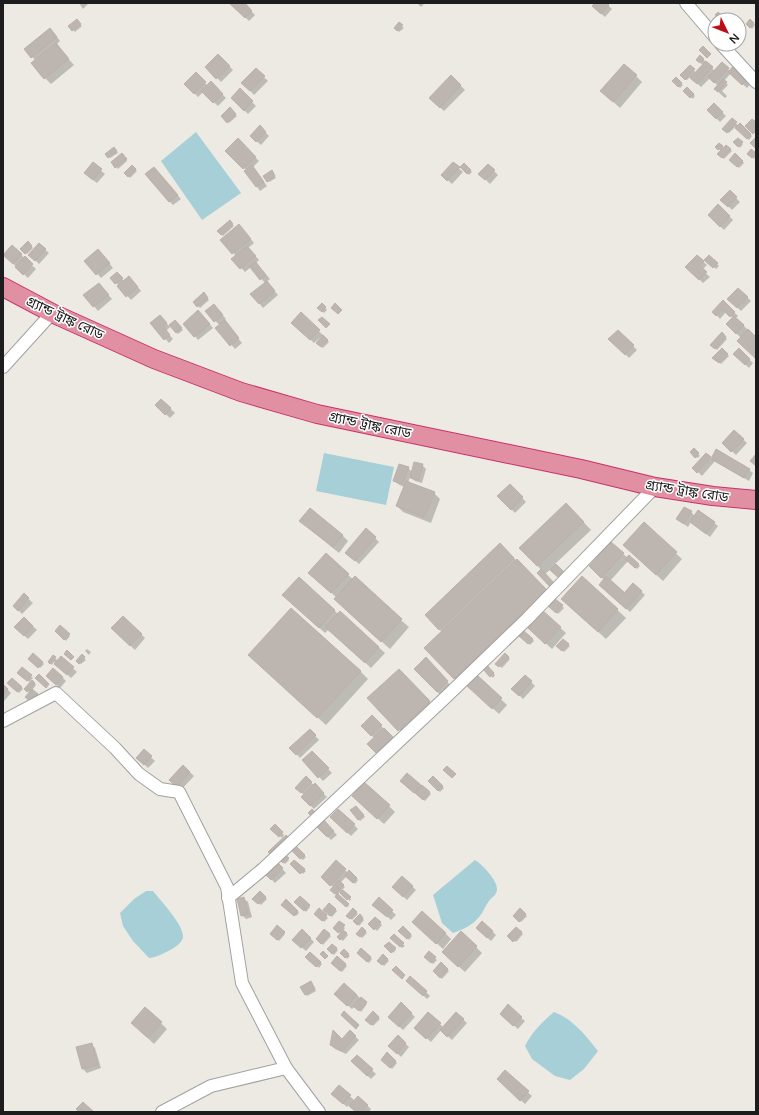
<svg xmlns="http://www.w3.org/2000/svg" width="759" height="1115" viewBox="0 0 759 1115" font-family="'Varela Round','Noto Sans Bengali',sans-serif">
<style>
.water{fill:#a7cfd8}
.shadow{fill:#0003}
.building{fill:#bdb5b0;stroke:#beb0a7}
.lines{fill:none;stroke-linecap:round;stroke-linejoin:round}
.minor-casing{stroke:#a1a1a1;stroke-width:14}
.highway-casing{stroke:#cb306c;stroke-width:20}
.minor{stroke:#fff;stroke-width:12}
.highway{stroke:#e090a2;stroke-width:18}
.labels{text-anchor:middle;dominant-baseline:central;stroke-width:3;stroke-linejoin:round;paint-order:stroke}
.street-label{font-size:14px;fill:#1d1d1d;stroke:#fff}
</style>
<rect width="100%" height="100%" fill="#edeae3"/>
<g class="water">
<path d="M196 132 241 193 202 220 161 161Z"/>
<path d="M324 453 394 467 386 505 316 491Z"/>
<path d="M475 860C482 864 497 880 497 889 497 895 492 897 489 901 485 906 483 913 479 917 473 925 462 930 453 933L442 923 433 895Z"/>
<path d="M146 891H153C160 900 185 926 183 938 181 943 177 946 172 949 164 953 158 957 149 958L133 941 123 926 120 913 134 899Z"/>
<path d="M554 1012C573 1019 586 1036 598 1051L584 1069 570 1080 555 1076 532 1059 525 1046C532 1032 542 1022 554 1012Z"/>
</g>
<g class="shadow">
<path d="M79 3H89L83 9Z"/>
<path d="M231 3H243L255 15 249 21Z"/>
<path d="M417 3H425L421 7Z"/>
<path d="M596 3H605L612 9 605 17 597 10Z"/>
<path d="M76 20 82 26 75 32 70 26Z"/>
<path d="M750 20 755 25 752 29 747 24Z"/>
<path d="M399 24 404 28 399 32 395 28Z"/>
<path d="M54 33 60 41 56 45 74 65 51 84 45 78 36 61 25 49Z"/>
<path d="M218 55 233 70 221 82 206 67Z"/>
<path d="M700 56 715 71 722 63 730 71 752 82 747 88 731 73 724 81 728 85 722 91 727 96 725 98 715 89 718 86 710 78 701 87 690 77 687 80 681 75 690 66 696 73 703 65 697 60Z"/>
<path d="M256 69 268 81 254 95 243 83Z"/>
<path d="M196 74 208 86 211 83 226 98 218 106 203 92 198 97 186 84Z"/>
<path d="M451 76 465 90 444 111 430 98Z"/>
<path d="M636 76 642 82 620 108 608 97Z"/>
<path d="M676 79 683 85 680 88 673 81Z"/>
<path d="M687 88 695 96 693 99 684 91Z"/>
<path d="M240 90 256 106 248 114 232 98Z"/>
<path d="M714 105 726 116 720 122 708 110Z"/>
<path d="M230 109 237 116 229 123 222 116Z"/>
<path d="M732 120 739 126 740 124 752 136 749 140 735 127 729 133 724 129Z"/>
<path d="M260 127 269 136 261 145 251 136Z"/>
<path d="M738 139 743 144 740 148 735 142Z"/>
<path d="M238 140 259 161 253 167 267 186 260 191 246 170 227 151Z"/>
<path d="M719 144 724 148 726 146 732 151 724 159 719 154 721 151 717 147Z"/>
<path d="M114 148 118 153 110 158 107 154Z"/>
<path d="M751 150 756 155 754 159 748 154Z"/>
<path d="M735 154 744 163 739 168 730 160Z"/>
<path d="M124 156 127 161 118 169 112 162Z"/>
<path d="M453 163 463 172 452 184 442 175Z"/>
<path d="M93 164 105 174 97 183 89 177Z"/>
<path d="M464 165 472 172 469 175 461 167Z"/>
<path d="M488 165 498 175 490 184 480 174Z"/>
<path d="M132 166 137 171 130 178 125 173Z"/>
<path d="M154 168 181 199 173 205 169 201Z"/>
<path d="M273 173 276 178 269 182 268 181Z"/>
<path d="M730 192 740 202 732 210 722 200Z"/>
<path d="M718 206 733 220 724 230 709 215Z"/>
<path d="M230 222 234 226 223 236 219 231Z"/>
<path d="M242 229 254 243 248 248 259 260 256 263 270 279 266 282 278 295 263 308 252 294 265 283 251 267 245 272 233 259 236 256 222 240Z"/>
<path d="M28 243 33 248 27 254 21 249Z"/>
<path d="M39 244 49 253 39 264 30 255Z"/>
<path d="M12 246 36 269 28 278 4 255Z"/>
<path d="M102 254 113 268 101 278 86 261Z"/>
<path d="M697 256 707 265 702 270 710 277 703 283 687 267Z"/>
<path d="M709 256 719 266 716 269 706 260Z"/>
<path d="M117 273 124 281H133L141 291 131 300 112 278Z"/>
<path d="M102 288 112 299 98 311 85 295Z"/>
<path d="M738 289 751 301 741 311 729 299Z"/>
<path d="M204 294 209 300 200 308 194 302Z"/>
<path d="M723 302 738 316 736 318 756 338V358L741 338 727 324 733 318 726 312 720 319 714 312Z"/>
<path d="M322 305 327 310 324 313 319 308Z"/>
<path d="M217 309 226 319 224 321 242 343 235 349 217 328 220 326 207 311Z"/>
<path d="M301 314 323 335 314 343 293 323Z"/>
<path d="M202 315 213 328 198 340 195 336Z"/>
<path d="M164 320 169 326 175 321 183 330 178 334 171 326 166 331 173 339 169 343 151 323Z"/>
<path d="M618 331 637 350 629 358 610 339Z"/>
<path d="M722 334 727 339 717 350 711 345Z"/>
<path d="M324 337 329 342 323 348 317 343Z"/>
<path d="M722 349 729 356 721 364 714 358Z"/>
<path d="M739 350 753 363 749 368 735 354Z"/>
<path d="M161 400 175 413 170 418 156 405Z"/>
<path d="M734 431 747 443 736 455 723 443Z"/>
<path d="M694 449 700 456 697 458 691 452Z"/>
<path d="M706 454 711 459 749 470 753 473 749 481 715 461 702 476 694 468Z"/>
<path d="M422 465 426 469 422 483 415 481 410 477 408 483 434 493 440 499 431 523 403 512 397 506 404 487 398 484 394 480 408 468 412 472Z"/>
<path d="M510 485 526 502 515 513 499 496Z"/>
<path d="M574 512 591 530 555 564 570 578 565 583 551 569 545 574 521 548Z"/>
<path d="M691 512 695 516 714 523 718 526 710 537 691 522 688 527 677 519Z"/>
<path d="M644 524 682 559 663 581 630 551Z"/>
<path d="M307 527 342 535 348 541 339 553Z"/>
<path d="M375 538 379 542 359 564 350 556Z"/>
<path d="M500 544 564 608 558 614 550 606 553 603 552 602 542 611 566 633 552 649 534 633 530 622 486 665 495 675 493 678 483 668 463 687 425 648 442 632 426 615Z"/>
<path d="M623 554 628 558 629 557 640 566 637 569 628 561 610 581 625 594 633 584 645 595 630 612 604 588V580L596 572Z"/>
<path d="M348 575 409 627 390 649 343 607 336 597 316 579Z"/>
<path d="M582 577 626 618 606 639 571 607Z"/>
<path d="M24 595 33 603 22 614 14 606Z"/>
<path d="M290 601 334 610 338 614 340 612 385 653 371 668 329 629 325 633Z"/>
<path d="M123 617 145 638 135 650 112 628Z"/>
<path d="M24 618 37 630 28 639 15 627Z"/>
<path d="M60 627 70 636 66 641 56 631Z"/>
<path d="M524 632 534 641 530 645 521 636Z"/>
<path d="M563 640 570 646 564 652 558 646Z"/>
<path d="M87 649 91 652 89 655 85 651Z"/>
<path d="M33 655 44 664 40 668 30 659Z"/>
<path d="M505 655 510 659 502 668 497 664Z"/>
<path d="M82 656 86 660 81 664 77 661Z"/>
<path d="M54 657 58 661 61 657 77 672 71 678 54 662 52 665 49 662Z"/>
<path d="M426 659 453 688 443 698 415 669Z"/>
<path d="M257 663 360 671 368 679 326 725Z"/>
<path d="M22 668 33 678 29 682 19 672Z"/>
<path d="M54 669 66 681 60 688 47 676Z"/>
<path d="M477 676 507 705 499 714 474 691Z"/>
<path d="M525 676 535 686 523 699 513 689Z"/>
<path d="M407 678 437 710 407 738 369 698Z"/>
<path d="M12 679 23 689 19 693 9 683Z"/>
<path d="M33 682 36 685 32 690 39 696 33 703 30 693 26 689Z"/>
<path d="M3 685 11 693 4 701 3 700Z"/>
<path d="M372 716 385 730 374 738 362 726Z"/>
<path d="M310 730 319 740 300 758 291 748Z"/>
<path d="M144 751 155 761 148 768 138 758Z"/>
<path d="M312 752 332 773 323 781 303 760Z"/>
<path d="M183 766 194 776 181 790 170 780Z"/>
<path d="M407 774 431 794 425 801 402 781Z"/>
<path d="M433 777 444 788 440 792 430 781Z"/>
<path d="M306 778 327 797 314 809 302 797 304 795 297 788Z"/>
<path d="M359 802 389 806 395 812 384 824Z"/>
<path d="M356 807 365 817 360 821 351 810Z"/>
<path d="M322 820 337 835 331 840 316 825Z"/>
<path d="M335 821 354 825 358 829 351 836Z"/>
<path d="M275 826 284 835 282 838 272 829Z"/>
<path d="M296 848 306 857 303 860 293 851Z"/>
<path d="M284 855 289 860 285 864 280 859Z"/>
<path d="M295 861 306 871 303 874 292 864Z"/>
<path d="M336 862 348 873 350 872 358 880 355 884 347 876 340 883 345 887 342 890 351 899 350 901 340 892 338 895 349 906 348 907 336 897 337 895 332 890 334 888 322 877Z"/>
<path d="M277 863 286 873 275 883 266 874Z"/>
<path d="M402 877 416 890 407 900 393 887Z"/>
<path d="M260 892 267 899 261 905 254 899Z"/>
<path d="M300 897 310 907 306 912 296 902Z"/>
<path d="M244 899 248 902 252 917 246 919 242 915Z"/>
<path d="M379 899 396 915 391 920 378 908Z"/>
<path d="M286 901 299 913 296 916 283 904Z"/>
<path d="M330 904 337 911 332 917 324 909Z"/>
<path d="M320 910 328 918 324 922 316 914Z"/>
<path d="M353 910 358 914 352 920 348 916Z"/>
<path d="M520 910 527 916 521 922 514 916Z"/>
<path d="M360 916 364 920 359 926 355 921Z"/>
<path d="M375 918 382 925 377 931 370 924Z"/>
<path d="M339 922 345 928 343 931 348 935 343 941 338 937 341 934 334 928Z"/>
<path d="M482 922 496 935 491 941 481 932Z"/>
<path d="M278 927 285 934 279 941 271 934Z"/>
<path d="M403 927 412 936 409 940 399 931Z"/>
<path d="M362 928 367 933 362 938 357 934Z"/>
<path d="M420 928 445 933 451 939 443 949Z"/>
<path d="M516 928 523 934 516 942 509 936Z"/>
<path d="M302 930 314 942 306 951 293 940Z"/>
<path d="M324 930 331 936 323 945 317 939Z"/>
<path d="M461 932 482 953 465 972 449 958Z"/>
<path d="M394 936 405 946 402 948 392 938Z"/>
<path d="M389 943 396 950 393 953 386 946Z"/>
<path d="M332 945 338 950 334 955 328 949Z"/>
<path d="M361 949 372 959 369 963 359 953Z"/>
<path d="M344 950 350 956 347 959 341 953Z"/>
<path d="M310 953 322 964 319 968 307 957Z"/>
<path d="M429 953 437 960 433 964 425 957Z"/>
<path d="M383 956 389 961 384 966 379 961Z"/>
<path d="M337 957 347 966 342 972 332 963Z"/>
<path d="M441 964 449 971 442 979 434 971Z"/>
<path d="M312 984 316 991 307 996 302 988Z"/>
<path d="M344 984 367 1004 361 1012 355 1006 352 1009 339 998Z"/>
<path d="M411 984 426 992 430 996 427 999Z"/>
<path d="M145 1008 167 1029 154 1044 138 1029Z"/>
<path d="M373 1013 380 1019 373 1026 367 1020Z"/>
<path d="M411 1013 415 1017 403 1030 389 1017Z"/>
<path d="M429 1013 444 1028 457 1014 467 1023 452 1040 441 1030 431 1042 419 1031Z"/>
<path d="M501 1014 521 1018 525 1021 518 1029Z"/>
<path d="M350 1032 359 1040 346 1054 335 1049 331 1045 342 1041Z"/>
<path d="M398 1037 409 1047 401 1057 390 1046Z"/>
<path d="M91 1044 95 1048 101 1068 87 1073 83 1069Z"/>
<path d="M387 1054 397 1063 392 1069 382 1060Z"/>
<path d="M357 1056 376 1074 371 1079 356 1065Z"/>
<path d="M505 1072 532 1096 525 1104 502 1083Z"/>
<path d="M339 1086 355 1101 358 1097 371 1109 369 1112H357L349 1105 347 1107 332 1094Z"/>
</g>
<g class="building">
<path d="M229 3H245L252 11 245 18Z"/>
<path d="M595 3H607L609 5 601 14 592 6Z"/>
<path d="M718 12 725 18 723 20H721L715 15Z"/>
<path d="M77 19 81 24 72 31 68 26Z"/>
<path d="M750 19 754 23 750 28 746 24Z"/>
<path d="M399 22 403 25 397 31 394 28Z"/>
<path d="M50 28 57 37 31 58 24 49Z"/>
<path d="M56 43 69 59 44 79 31 63Z"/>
<path d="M703 46 711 54 707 58 699 50Z"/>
<path d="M218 54 230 66 216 79 205 67Z"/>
<path d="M700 55 704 59 700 63 696 60Z"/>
<path d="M706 61 713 67 697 84 690 78Z"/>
<path d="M722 62 729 68 714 83 708 77Z"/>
<path d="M624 64 637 75 613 102 600 91Z"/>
<path d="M735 64 749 78 742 85 728 72Z"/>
<path d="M690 65 695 69 685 80 680 75Z"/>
<path d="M256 68 265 76 250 91 241 83Z"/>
<path d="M196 72 206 82 194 94 184 84Z"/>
<path d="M451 75 461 85 440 108 429 98Z"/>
<path d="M676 77 682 83 678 87 672 81Z"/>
<path d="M723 79 727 82 718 92 714 89Z"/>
<path d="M211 81 223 94 213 103 201 91Z"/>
<path d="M687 87 694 94 690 98 683 91Z"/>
<path d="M240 88 253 101 244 111 231 98Z"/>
<path d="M714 103 723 112 716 119 707 110Z"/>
<path d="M230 107 236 114 227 123 221 116Z"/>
<path d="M732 118 737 122 727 133 722 129Z"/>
<path d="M752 119 756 122V131L753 134 745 126Z"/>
<path d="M740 123 751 134 747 139 735 128Z"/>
<path d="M260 125 266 132 256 142 250 136Z"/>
<path d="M756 137V149L750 143Z"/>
<path d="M238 138 256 157 243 169 225 151Z"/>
<path d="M738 138 743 142 738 147 733 142Z"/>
<path d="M719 143 723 146 718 150 715 147Z"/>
<path d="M726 145 731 149 722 158 717 154Z"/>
<path d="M114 147 117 151 108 158 105 154Z"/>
<path d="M751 149 756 153 752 158 747 154Z"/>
<path d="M122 153 127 159 115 168 111 162Z"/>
<path d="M735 153 743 161 737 167 729 160Z"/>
<path d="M93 162 102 169 93 180 84 173Z"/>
<path d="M453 162 460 167 447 181 441 175Z"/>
<path d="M464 163 471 170 467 174 460 167Z"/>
<path d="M488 164 495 170 485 180 478 174Z"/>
<path d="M132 165 136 169 128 177 124 173Z"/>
<path d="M252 165 264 182 256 187 244 171Z"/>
<path d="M154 167 178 195 169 202 145 174Z"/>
<path d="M272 170 275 176 267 182 263 176Z"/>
<path d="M730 190 737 197 728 207 720 200Z"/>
<path d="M718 204 730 216 720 227 708 215Z"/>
<path d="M230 220 233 224 221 235 217 231Z"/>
<path d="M239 224 251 239 232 254 220 240Z"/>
<path d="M28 241 32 246 25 254 20 249Z"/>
<path d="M39 243 46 249 35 261 28 255Z"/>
<path d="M12 245 22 254 13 264 3 255Z"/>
<path d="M247 246 256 256 240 269 231 259Z"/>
<path d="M98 249 110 263 96 275 84 261Z"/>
<path d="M697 255 704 261 699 265 707 272 699 280 685 267Z"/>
<path d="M709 255 718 263 713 268 704 260Z"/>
<path d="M25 256 33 264 23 275 15 267Z"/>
<path d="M255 261 266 275 260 280 249 266Z"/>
<path d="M117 272 123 278 115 284 110 278Z"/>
<path d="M129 276 138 287 126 297 117 286Z"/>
<path d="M267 281 275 291 259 304 250 294Z"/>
<path d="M99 283 109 295 93 307 83 295Z"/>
<path d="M738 288 748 297 737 308 727 299Z"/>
<path d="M204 292 208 298 197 307 193 302Z"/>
<path d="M723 300 735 312 730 317 722 309 716 316 712 312Z"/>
<path d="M322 303 326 307 322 312 317 308Z"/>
<path d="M335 303 342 310 338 314 331 308Z"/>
<path d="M214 304 223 315 214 322 205 311Z"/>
<path d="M198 310 210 324 194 337 183 324Z"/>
<path d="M301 312 320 330 310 340 291 323Z"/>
<path d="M160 315 167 323 163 326 170 335 164 340 150 323Z"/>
<path d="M734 316 744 325 736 334 726 324Z"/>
<path d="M322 317 330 324 326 328 318 320Z"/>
<path d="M175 320 182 328 176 333 169 325Z"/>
<path d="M225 320 239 338 230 346 215 328Z"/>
<path d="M748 329 756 337V359L737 341Z"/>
<path d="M618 330 634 345 625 355 608 339Z"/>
<path d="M722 332 726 337 715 349 710 345Z"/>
<path d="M323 335 328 340 321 347 316 343Z"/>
<path d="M722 348 728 354 719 363 712 358Z"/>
<path d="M739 348 750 359 745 365 733 354Z"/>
<path d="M161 399 171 408 165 415 155 405Z"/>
<path d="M734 430 744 439 731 452 722 443Z"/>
<path d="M694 448 699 453 695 458 690 452Z"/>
<path d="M716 449 750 469 744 478 711 459Z"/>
<path d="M706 453 711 457 697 473 692 468Z"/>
<path d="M756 454V466L750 461Z"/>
<path d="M414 462 423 464 418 480 410 478Z"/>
<path d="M399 464 409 467 402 484 393 481Z"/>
<path d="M406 481 435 492 424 517 396 506Z"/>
<path d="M510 484 523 497 511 510 497 496Z"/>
<path d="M566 503 584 522 537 566 519 548Z"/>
<path d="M684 507 692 511 684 524 676 519Z"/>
<path d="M310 508 343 535 333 547 299 521Z"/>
<path d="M698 510 715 522 706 534 690 522Z"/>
<path d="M644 522 677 552 656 575 623 545Z"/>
<path d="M366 528 376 537 355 561 345 553Z"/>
<path d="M611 542 624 553 601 578 589 566Z"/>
<path d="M500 543 514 558 439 630 425 615Z"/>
<path d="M326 553 349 574 331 593 308 573Z"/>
<path d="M629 555 639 564 635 568 625 559Z"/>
<path d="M517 559 547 590 454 679 424 648Z"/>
<path d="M556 564 566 574 561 580 550 570Z"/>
<path d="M541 569 556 585 552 589 537 573Z"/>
<path d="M355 576 402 619 381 642 334 599Z"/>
<path d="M582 576 618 609 598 632 561 599Z"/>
<path d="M606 576 625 593 617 601 599 585Z"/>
<path d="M299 577 335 610 319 628 282 595Z"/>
<path d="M633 583 642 591 626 609 617 601Z"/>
<path d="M24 593 29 598 18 611 13 606Z"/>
<path d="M555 599 563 605 556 613 548 606Z"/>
<path d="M291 608 361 671 317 718 248 655Z"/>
<path d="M542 610 561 627 545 644 527 627Z"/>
<path d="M340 611 379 647 365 663 325 627Z"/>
<path d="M123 616 142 634 130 646 111 628Z"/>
<path d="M24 617 33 626 24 636 14 627Z"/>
<path d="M60 625 70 634 64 640 55 631Z"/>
<path d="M524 631 533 639 528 644 519 636Z"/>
<path d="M563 639 569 644 562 651 556 646Z"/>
<path d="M67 650 74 657 71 660 64 654Z"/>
<path d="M33 653 43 662 38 668 28 659Z"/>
<path d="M505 653 509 657 499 667 495 664Z"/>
<path d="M82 654 85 657 79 664 76 661Z"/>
<path d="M53 655 56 657 50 664 48 662Z"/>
<path d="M61 656 74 667 67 675 54 664Z"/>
<path d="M426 657 448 681 437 692 414 669Z"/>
<path d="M486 664 494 673 490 677 482 668Z"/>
<path d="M22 667 32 675 27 681 17 673Z"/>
<path d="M53 668 63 677 56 685 46 676Z"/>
<path d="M399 669 430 701 398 731 367 698Z"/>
<path d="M39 674 49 684 46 688 35 678Z"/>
<path d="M477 675 502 698 492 709 467 686Z"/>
<path d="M525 675 532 681 519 696 511 689Z"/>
<path d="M12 678 22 687 17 692 7 683Z"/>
<path d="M32 680 35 683 27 692 24 689Z"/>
<path d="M3 684 8 689 3 695Z"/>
<path d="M32 689 38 694 31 702 25 697Z"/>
<path d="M372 715 382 725 371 736 361 726Z"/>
<path d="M384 728 395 739 378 755 367 744Z"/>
<path d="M310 729 316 735 296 755 289 748Z"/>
<path d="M144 749 152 756 144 765 136 758Z"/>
<path d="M312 751 329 768 318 778 302 760Z"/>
<path d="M183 765 190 772 177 787 169 780Z"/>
<path d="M447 766 456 774 452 778 443 770Z"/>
<path d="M407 773 421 785 414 793 400 781Z"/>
<path d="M306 776 312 782 301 793 295 788Z"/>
<path d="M433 776 443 786 438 791 428 781Z"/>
<path d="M364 782 390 805 377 819 352 796Z"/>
<path d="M315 783 324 793 310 806 301 797Z"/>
<path d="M422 785 430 792 423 800 415 793Z"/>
<path d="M356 806 364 815 358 820 350 810Z"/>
<path d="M312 809 317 814 314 818 308 813Z"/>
<path d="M338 809 355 824 347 833 330 817Z"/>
<path d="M322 818 334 831 327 837 315 825Z"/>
<path d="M275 824 283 832 279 837 270 829Z"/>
<path d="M286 835 289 838 272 856 268 852Z"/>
<path d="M296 846 305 855 300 859 292 851Z"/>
<path d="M284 854 289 858 283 863 279 859Z"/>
<path d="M294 860 305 869 300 874 290 864Z"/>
<path d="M336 860 346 869 330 886 321 877Z"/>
<path d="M277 862 283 868 271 880 265 874Z"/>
<path d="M349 870 357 878 353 883 345 876Z"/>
<path d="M402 876 413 886 403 897 392 887Z"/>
<path d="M339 880 344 885 335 894 330 890Z"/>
<path d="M343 890 351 897 347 900 340 893Z"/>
<path d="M260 891 266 897 258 904 252 899Z"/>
<path d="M337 893 349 904 346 907 335 897Z"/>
<path d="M300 896 310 905 304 911 294 902Z"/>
<path d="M244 897 248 914 241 916 237 899Z"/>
<path d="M379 897 393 910 387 917 372 905Z"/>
<path d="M286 899 298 911 294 916 281 905Z"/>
<path d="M329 903 336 909 330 916 323 910Z"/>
<path d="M319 908 327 915 322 921 314 914Z"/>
<path d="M353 908 357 912 350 919 346 916Z"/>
<path d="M520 908 526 914 519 922 513 916Z"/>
<path d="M422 911 446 933 436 944 412 922Z"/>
<path d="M360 914 363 918 357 925 353 921Z"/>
<path d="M375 917 381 922 374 930 368 924Z"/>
<path d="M339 921 345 925 338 933 333 928Z"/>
<path d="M482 921 493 931 487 938 476 928Z"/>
<path d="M277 925 285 932 277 940 270 934Z"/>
<path d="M403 926 411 934 407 939 398 931Z"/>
<path d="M362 927 366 931 360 937 356 934Z"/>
<path d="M516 927 522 932 513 942 507 936Z"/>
<path d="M302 929 311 938 301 948 292 940Z"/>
<path d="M324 929 330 934 321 944 316 939Z"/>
<path d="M343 930 347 933 340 940 337 937Z"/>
<path d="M461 931 477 946 458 967 442 952Z"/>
<path d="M394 934 404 943 400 947 390 938Z"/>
<path d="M389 942 396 948 391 953 384 946Z"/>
<path d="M332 944 337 948 332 954 327 949Z"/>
<path d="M361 948 371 957 367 962 357 953Z"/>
<path d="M344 949 349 954 345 958 340 953Z"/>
<path d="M323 951 328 956 325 959 320 954Z"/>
<path d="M429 951 436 957 431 963 424 957Z"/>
<path d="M310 952 321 962 316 967 305 957Z"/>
<path d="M383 954 388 959 382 965 377 961Z"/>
<path d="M337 956 346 964 340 971 331 963Z"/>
<path d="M441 962 448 969 440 978 433 971Z"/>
<path d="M396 966 405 975 402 979 392 970Z"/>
<path d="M410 976 427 991 423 996 406 981Z"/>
<path d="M311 981 315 989 305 995 300 987Z"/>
<path d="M344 983 357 995 347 1006 334 994Z"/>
<path d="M361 997 367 1002 359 1011 353 1006Z"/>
<path d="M401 1002 412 1013 399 1027 388 1017Z"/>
<path d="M508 1004 522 1017 513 1026 500 1014Z"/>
<path d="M145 1007 162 1022 148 1038 131 1023Z"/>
<path d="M344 1011 359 1025 356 1029 341 1015Z"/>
<path d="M373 1011 379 1017 371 1025 365 1020Z"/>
<path d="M428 1012 441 1023 426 1039 414 1028Z"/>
<path d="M456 1012 464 1019 447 1037 440 1030Z"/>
<path d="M333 1030 342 1039 350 1030 356 1036 342 1051 330 1045Z"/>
<path d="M398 1035 406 1043 397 1054 388 1046Z"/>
<path d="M92 1043 98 1065 82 1069 76 1047Z"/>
<path d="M387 1052 396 1061 390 1068 381 1060Z"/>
<path d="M357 1055 373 1069 367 1076 351 1061Z"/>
<path d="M505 1070 529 1091 520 1101 497 1079Z"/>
<path d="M339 1085 351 1095 343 1104 331 1094Z"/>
<path d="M358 1096 368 1105 361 1112H356L349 1106Z"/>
<path d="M83 1102 94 1112H79L76 1109Z"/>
</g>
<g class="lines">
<g class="minor-casing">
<g id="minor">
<path d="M686 3 715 37"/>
<path d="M721 44 756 82"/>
<path d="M3 367 52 313"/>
<path d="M3 721 56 693 115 748 139 774 160 789 179 792 227 887 242 983 286 1068"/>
<path d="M228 898 263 869 447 696 527 619 655 487"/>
<path d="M162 1112 211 1086 286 1068 319 1112"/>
</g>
</g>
<g class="highway-casing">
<path id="highway" d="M3 287 52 313 154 359 241 392 317 414 581 469 655 487 713 496 756 500"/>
</g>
<use href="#minor" class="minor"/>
<use href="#highway" class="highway"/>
</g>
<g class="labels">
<g class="street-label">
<text transform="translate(65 318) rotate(25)">গ্র্যান্ড ট্রাঙ্ক রোড</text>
<text transform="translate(370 425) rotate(12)">গ্র্যান্ড ট্রাঙ্ক রোড</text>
<text transform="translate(687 491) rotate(9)">গ্র্যান্ড ট্রাঙ্ক রোড</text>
</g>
</g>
<rect width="759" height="1115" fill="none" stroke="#1d1d1d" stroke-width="8"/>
<g transform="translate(727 32) rotate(133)"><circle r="19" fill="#ffffff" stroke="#a5a5a5"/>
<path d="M0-3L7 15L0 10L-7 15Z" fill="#bb0e16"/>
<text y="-6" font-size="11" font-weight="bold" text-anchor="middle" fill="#1d1d1d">N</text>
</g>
</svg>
